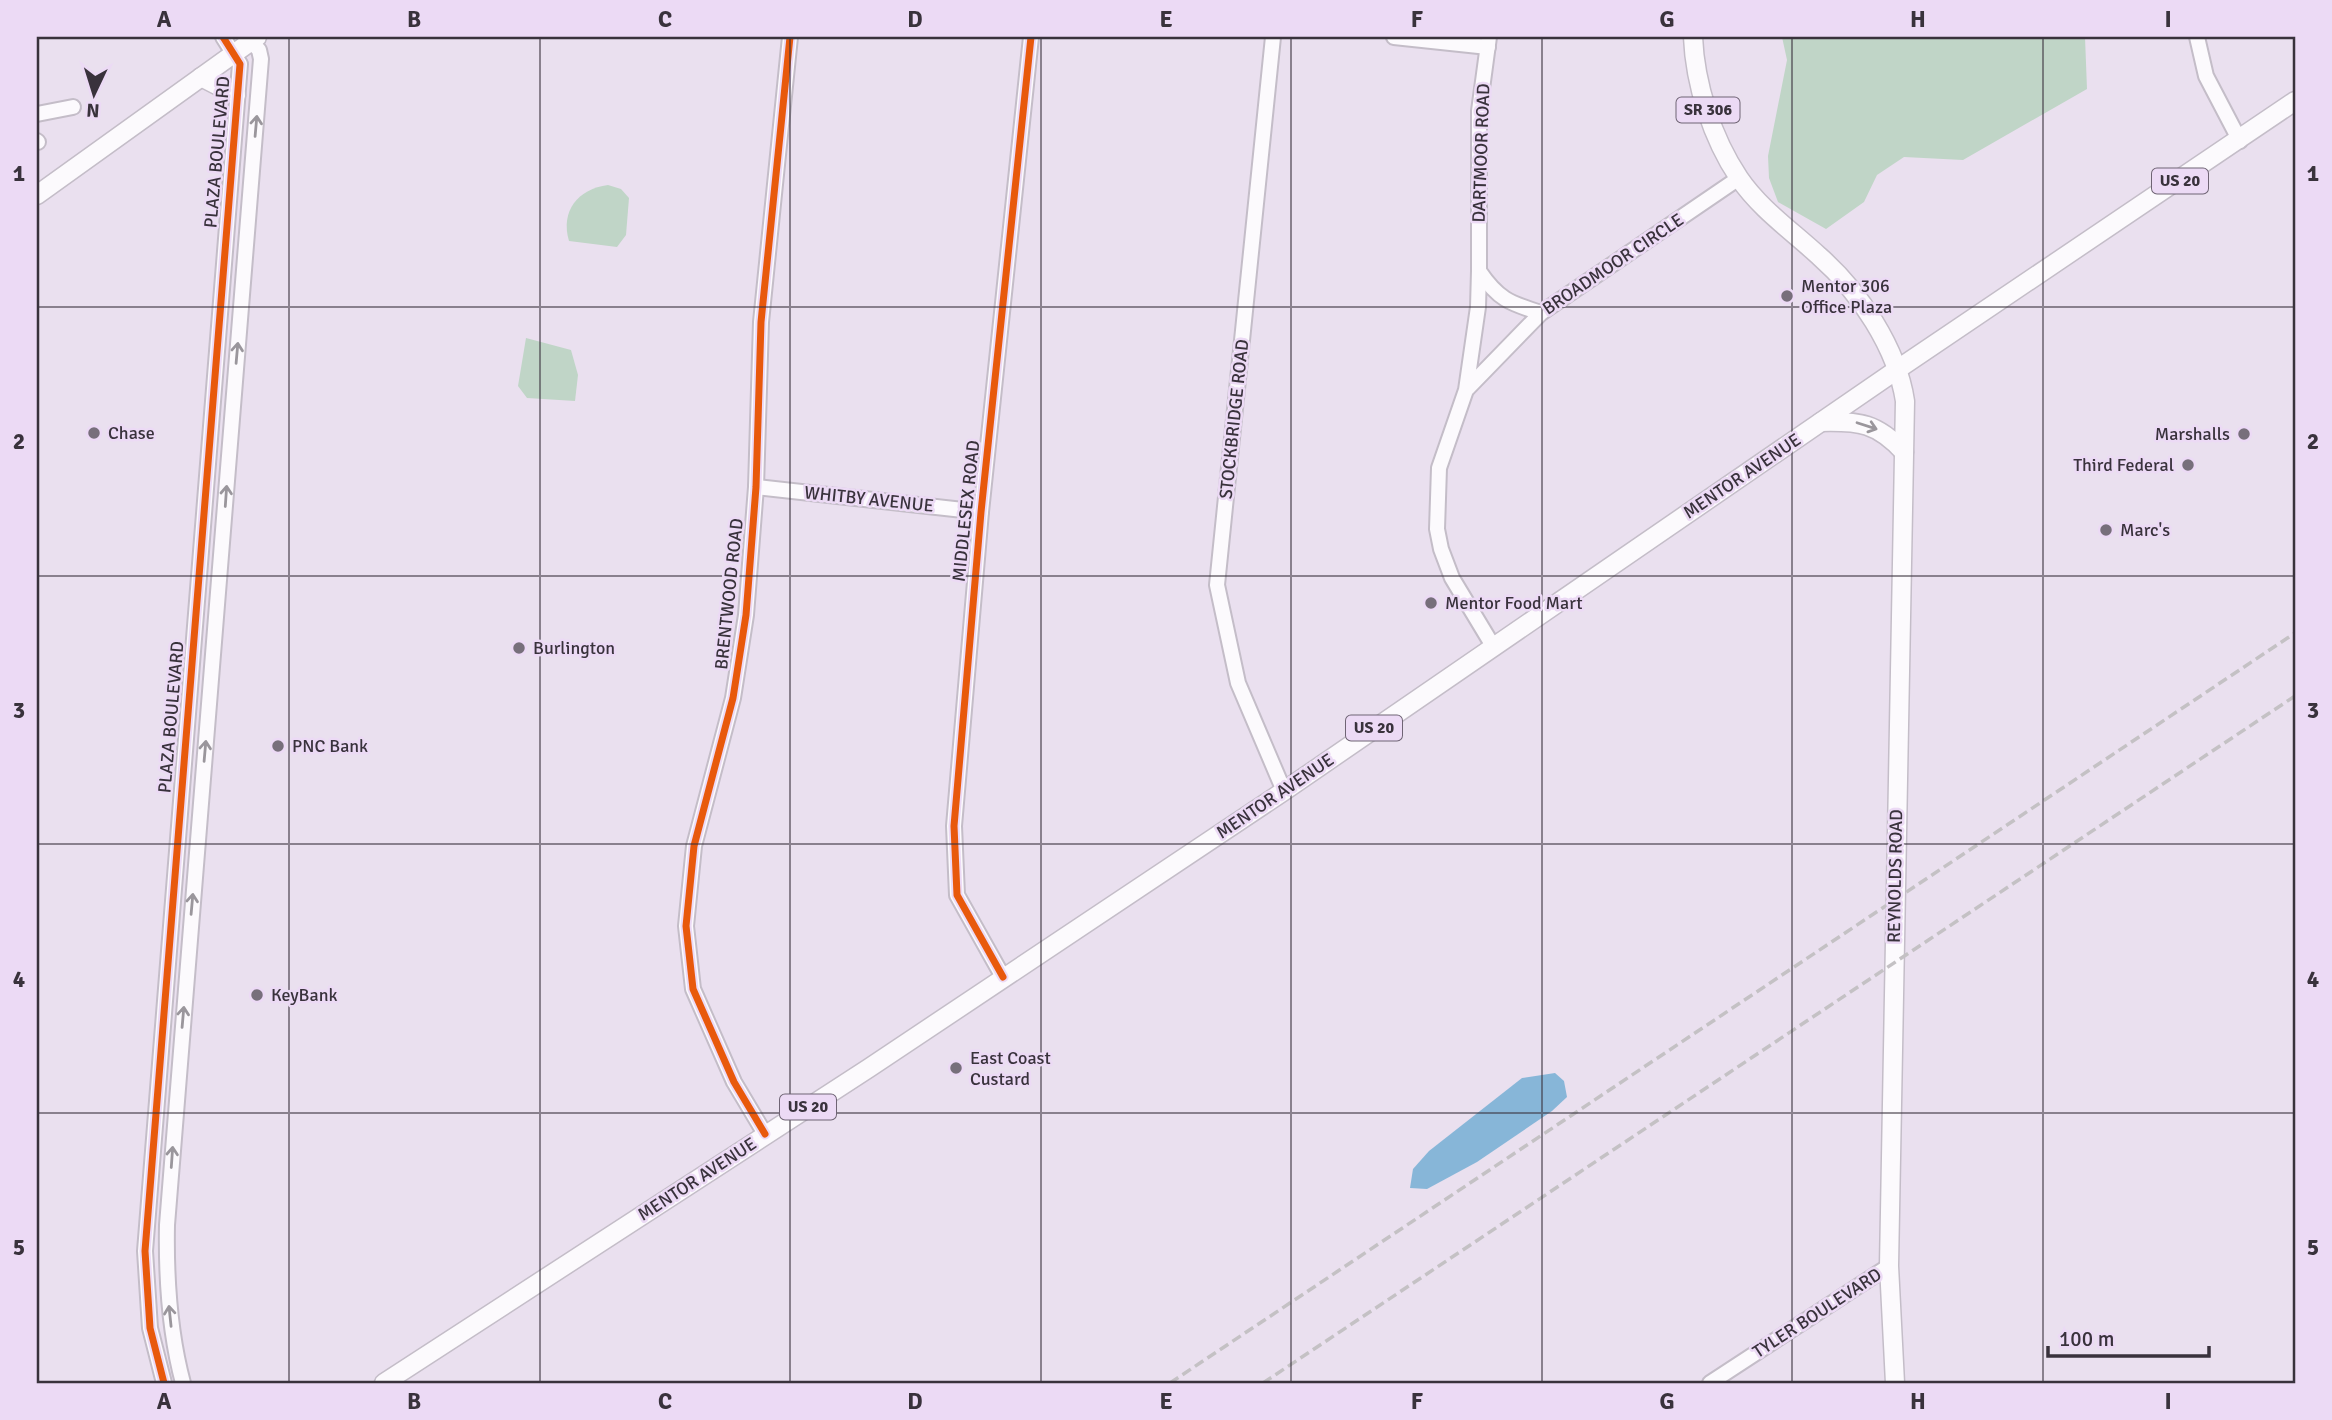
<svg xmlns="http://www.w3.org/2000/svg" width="2332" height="1420" viewBox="0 0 2332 1420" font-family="Signika,sans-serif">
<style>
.green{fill:#c0d5c7}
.water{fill:#87b6d8}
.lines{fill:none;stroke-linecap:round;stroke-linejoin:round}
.minor-casing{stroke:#c4bdc8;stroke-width:18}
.major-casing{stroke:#c4bdc8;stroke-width:21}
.minor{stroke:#fcfafd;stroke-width:14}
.major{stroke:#fcfafd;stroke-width:18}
.rail{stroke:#c4c1c4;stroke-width:3.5;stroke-dasharray:10 5;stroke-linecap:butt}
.cycleway-casing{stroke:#ecdaf5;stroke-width:11}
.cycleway{stroke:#e8590c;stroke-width:7}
.oneway{stroke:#9a969c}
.grid{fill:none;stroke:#39323c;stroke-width:2;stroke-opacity:0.55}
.poi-dot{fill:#776f7b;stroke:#ecdaf5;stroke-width:2.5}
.labels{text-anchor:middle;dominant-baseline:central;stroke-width:5;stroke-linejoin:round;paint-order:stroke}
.shield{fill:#ecdaf5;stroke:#6f6474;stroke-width:2}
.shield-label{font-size:16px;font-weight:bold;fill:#39323c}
.street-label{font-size:18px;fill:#39323c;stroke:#ecdaf5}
.poi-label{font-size:18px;fill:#39323c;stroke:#ecdaf5;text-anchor:start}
.neatline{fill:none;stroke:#39323c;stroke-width:2.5}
.grid-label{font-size:23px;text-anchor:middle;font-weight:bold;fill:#39323c}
</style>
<rect width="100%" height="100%" fill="#eae0ef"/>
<g class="green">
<path d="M1782 37H2085L2087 89 1963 160 1904 157 1877 175 1864 202 1826 229 1778 202 1769 178 1768 156 1787 60Z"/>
<path d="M608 185 621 189 629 198 626 235 617 247 569 241C560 211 578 189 608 185Z"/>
<path d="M526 338 571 350 578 375 575 401 527 398 518 386Z"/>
</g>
<path class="water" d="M1555 1073 1564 1081 1567 1097 1552 1111 1477 1162 1427 1189 1410 1188 1413 1169 1429 1151 1522 1078Z"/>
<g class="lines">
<g class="minor-casing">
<g id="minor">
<path d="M1273 37 1217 585 1238 683 1284 791"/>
<path d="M1394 37 1488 47"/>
<path d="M1489 37 1479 111V271C1498 299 1509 303 1541 313"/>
<path d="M2197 37 2206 76 2240 141"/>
<path d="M37 114 73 107"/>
<path d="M37 141 38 142"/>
<path d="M1479 271 1478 307 1466 390 1439 468 1437 529 1441 549 1452 578 1493 646"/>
<path d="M1468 388 1541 313 1739 178"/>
<path d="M756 487 981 512"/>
<path d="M1003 977 957 895 954 826 981 512 1031 37"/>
<path d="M765 1134 734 1082 693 989 686 926 694 846 733 698 746 615 756 487 761 322 790 37"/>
<path d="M164 1383 150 1328 145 1251 240 64 223 37"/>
<path d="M183 1383C169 1331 166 1279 167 1225L261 59 259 50 247 37"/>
<path d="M1710 1383 1889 1266"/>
</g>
</g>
<g class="major-casing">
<g id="major">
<path d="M1693 37C1695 84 1712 138 1739 178 1760 209 1792 231 1819 256 1859 291 1897 348 1905 401L1889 1266 1895 1383"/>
<path d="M201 77 236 95"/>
<path d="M37 195 257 37"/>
<path d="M1821 422C1860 421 1877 423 1904 452"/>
<path d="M384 1383 869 1068 1284 791 1898 369 2295 101"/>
</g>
</g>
<use href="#minor" class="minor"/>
<use href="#major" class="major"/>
<g class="rail">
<path d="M1170 1383 2295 633"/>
<path d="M1263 1383 2295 696"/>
</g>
<g class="cycleway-casing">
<g id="cycleway">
<path d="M1003 977 957 895 954 826 981 512 1031 37"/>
<path d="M765 1134 734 1082 693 989 686 926 694 846 733 698 746 615 756 487 761 322 790 37"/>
<path d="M164 1383 150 1328 145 1251 240 64 223 37"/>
</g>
</g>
<use href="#cycleway" class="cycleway"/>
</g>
<defs><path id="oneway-shaft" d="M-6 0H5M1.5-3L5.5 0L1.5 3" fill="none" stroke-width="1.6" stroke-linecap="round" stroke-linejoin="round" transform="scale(1.75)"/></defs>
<g class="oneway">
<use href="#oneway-shaft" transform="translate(256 126) rotate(-85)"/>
<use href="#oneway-shaft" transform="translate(237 353) rotate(-85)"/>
<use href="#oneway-shaft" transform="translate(1867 426) rotate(18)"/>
<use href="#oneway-shaft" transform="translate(226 496) rotate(-86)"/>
<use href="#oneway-shaft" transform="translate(205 751) rotate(-85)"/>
<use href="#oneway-shaft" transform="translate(192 904) rotate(-85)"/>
<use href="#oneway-shaft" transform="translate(183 1017) rotate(-85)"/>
<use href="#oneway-shaft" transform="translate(172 1157) rotate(-86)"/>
<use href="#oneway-shaft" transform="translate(170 1316) rotate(-96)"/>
</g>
<path class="grid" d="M289 37V1383M540 37V1383M790 37V1383M1041 37V1383M1291 37V1383M1542 37V1383M1792 37V1383M2043 37V1383M37 307H2295M37 576H2295M37 844H2295M37 1113H2295"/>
<g class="poi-dot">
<circle cx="1787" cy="296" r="7"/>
<circle cx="94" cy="433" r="7"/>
<circle cx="2244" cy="434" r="7"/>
<circle cx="2188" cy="465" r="7"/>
<circle cx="2106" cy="530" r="7"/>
<circle cx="1431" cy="603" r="7"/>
<circle cx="519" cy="648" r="7"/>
<circle cx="278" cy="746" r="7"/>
<circle cx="257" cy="995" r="7"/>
<circle cx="956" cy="1068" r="7"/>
</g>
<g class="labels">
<g class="shield">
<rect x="1676.5" y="97.5" width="63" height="25" rx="5"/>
<rect x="2152" y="168.5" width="56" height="25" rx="5"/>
<rect x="1346" y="715.5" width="56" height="25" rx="5"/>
<rect x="780" y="1094.5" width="56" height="25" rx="5"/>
</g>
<g class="shield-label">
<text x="1708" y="110">SR 306</text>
<text x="2180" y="181">US 20</text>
<text x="1374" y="728">US 20</text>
<text x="808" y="1107">US 20</text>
</g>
<g class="street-label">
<text transform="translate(217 152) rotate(-85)">PLAZA BOULEVARD</text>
<text transform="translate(1481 153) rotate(-88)">DARTMOOR ROAD</text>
<text transform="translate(1613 264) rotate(-34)">BROADMOOR CIRCLE</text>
<text transform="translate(1234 419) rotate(-84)">STOCKBRIDGE ROAD</text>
<text transform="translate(1742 476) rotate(-34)">MENTOR AVENUE</text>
<text transform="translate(869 499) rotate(6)">WHITBY AVENUE</text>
<text transform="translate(966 511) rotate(-84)">MIDDLESEX ROAD</text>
<text transform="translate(729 594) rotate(-84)">BRENTWOOD ROAD</text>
<text transform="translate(171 717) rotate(-85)">PLAZA BOULEVARD</text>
<text transform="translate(1275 796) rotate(-34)">MENTOR AVENUE</text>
<text transform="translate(1895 876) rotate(-89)">REYNOLDS ROAD</text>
<text transform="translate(697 1179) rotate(-33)">MENTOR AVENUE</text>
<text transform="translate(1817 1313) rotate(-33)">TYLER BOULEVARD</text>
</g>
<g class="poi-label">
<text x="1801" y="286">Mentor 306<tspan x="1801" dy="21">Office Plaza</tspan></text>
<text x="108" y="433">Chase</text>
<text x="2230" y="434" text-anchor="end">Marshalls</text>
<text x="2174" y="465" text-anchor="end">Third Federal</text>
<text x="2120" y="530">Marc's</text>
<text x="1445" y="603">Mentor Food Mart</text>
<text x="533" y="648">Burlington</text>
<text x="292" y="746">PNC Bank</text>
<text x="271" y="995">KeyBank</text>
<text x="970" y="1058">East Coast<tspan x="970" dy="21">Custard</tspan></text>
</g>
</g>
<rect width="2332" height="1420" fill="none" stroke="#ecdaf5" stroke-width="77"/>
<g transform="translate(94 94) rotate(184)" stroke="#ecdaf5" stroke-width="5" paint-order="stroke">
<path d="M0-5L12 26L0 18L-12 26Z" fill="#39323c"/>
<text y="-10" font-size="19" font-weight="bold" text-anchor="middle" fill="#39323c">N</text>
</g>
<path d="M2048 1346v10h161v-10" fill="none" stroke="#39323c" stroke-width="3.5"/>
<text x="2059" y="1346" font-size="21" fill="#39323c" stroke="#ecdaf5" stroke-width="5" paint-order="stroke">100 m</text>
<rect x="38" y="38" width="2256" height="1344" class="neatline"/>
<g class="grid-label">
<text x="164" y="27">A</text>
<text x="414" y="27">B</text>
<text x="665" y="27">C</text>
<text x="915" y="27">D</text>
<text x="1166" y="27">E</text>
<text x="1417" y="27">F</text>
<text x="1667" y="27">G</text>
<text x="1918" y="27">H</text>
<text x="2168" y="27">I</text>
<text x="19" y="181">1</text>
<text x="2313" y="181">1</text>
<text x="19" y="449">2</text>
<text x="2313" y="449">2</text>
<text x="19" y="718">3</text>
<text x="2313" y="718">3</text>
<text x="19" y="987">4</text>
<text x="2313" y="987">4</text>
<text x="19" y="1255">5</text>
<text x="2313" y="1255">5</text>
<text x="164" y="1409">A</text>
<text x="414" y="1409">B</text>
<text x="665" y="1409">C</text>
<text x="915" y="1409">D</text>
<text x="1166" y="1409">E</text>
<text x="1417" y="1409">F</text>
<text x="1667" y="1409">G</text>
<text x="1918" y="1409">H</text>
<text x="2168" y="1409">I</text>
</g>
</svg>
